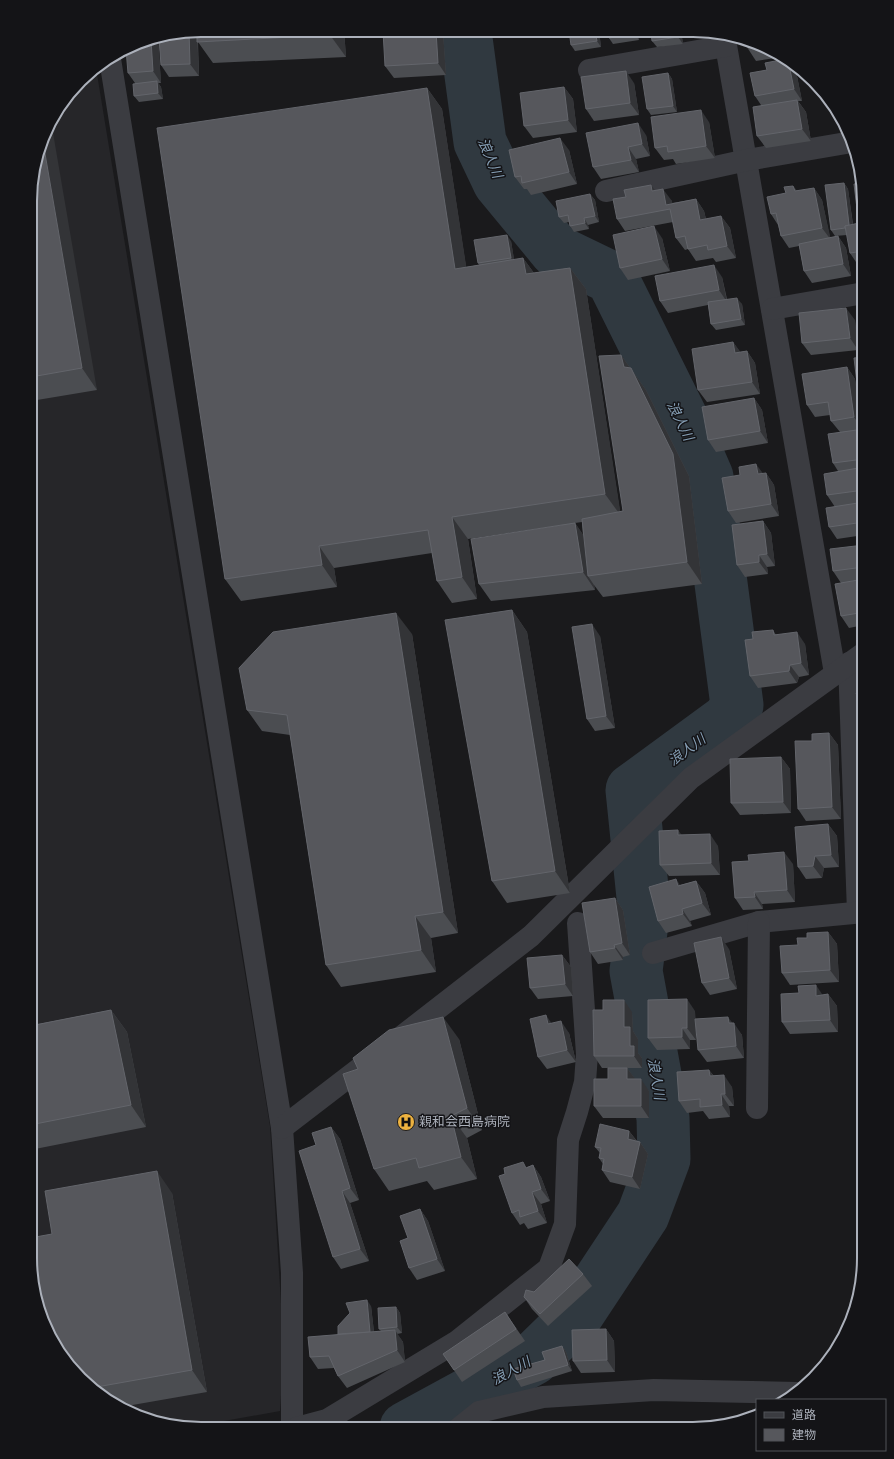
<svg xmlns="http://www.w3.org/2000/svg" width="894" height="1459" viewBox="0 0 894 1459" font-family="'Sofia Sans Condensed','Noto Sans JP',sans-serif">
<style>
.built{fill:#262629}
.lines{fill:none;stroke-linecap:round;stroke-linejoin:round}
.river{stroke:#303940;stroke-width:53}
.minor{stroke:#3b3c41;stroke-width:22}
.wall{fill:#4b4d51;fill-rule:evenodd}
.shaded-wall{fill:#333437}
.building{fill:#56575c;stroke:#63656b}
.labels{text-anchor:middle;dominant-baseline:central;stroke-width:3;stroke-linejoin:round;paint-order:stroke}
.poi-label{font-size:13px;fill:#acb1bb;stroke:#141417;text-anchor:start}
.water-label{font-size:14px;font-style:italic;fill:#859eb4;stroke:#141417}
.rim{fill:none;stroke:#acb1bb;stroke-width:2}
</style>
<rect width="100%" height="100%" fill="#1a1a1c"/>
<path class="built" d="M96 68 270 1126 284 1351 280 1411 185 1428H179L135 1416 97 1394 65 1362 43 1323 30 1258 31 179 48 125 88 73Z"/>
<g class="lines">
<path class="river" d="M406 1428 533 1359 575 1318 643 1215 664 1159 663 1118 636 971 644 907 632 790 729 719 737 705 707 477 681 417 612 278 556 251 499 182 480 142 465 31"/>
<g class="minor">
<path d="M724 34 835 673"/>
<path d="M110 59 282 1128 292 1273V1428"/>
<path d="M589 70 726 46"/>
<path d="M606 191 747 160 852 142"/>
<path d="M772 309 864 293"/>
<path d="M849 663 858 912"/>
<path d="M653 953 759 922 864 912"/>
<path d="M396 1041 531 936 691 778 864 653"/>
<path d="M757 1108 759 922"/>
<path d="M282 1128 368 1062"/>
<path d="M297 1428 327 1420 456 1342 549 1268 565 1224 568 1140 577 1112 585 1082 587 1054 578 923"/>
<path d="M459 1428 479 1412 543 1397 654 1390 798 1393"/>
</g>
</g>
<g class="wall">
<path d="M344 30 346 57 213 63 198 42 199 76 169 77 161 65 159 38Z"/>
<path d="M599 31 601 47 575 51 571 45Z"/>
<path d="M608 31H638L639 40 613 44 609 38Z"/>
<path d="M651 31H681L683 44 657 47 652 41Z"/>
<path d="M443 32 446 75 394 78 385 66Z"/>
<path d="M158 38 161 83H158L161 87 163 99 139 102 134 96 135 83 128 73 136 43Z"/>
<path d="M741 38 759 43 782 57 756 61Z"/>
<path d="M786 59 790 61 796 71 802 101H798L806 112 811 141 766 148 757 136 761 105 755 96 767 70Z"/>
<path d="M668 73 672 79 677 112 651 115 647 109Z"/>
<path d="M634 83 639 115 594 121 586 109Z"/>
<path d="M564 87 573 99 577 132 533 138 524 126Z"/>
<path d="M427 88 442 109 466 267 479 265 478 263 511 241 514 260 523 258 534 273 570 268 586 289 620 512 623 511 621 355 646 390 689 476 702 584 603 597 594 585 595 590 491 601 479 584 563 525 468 539 477 599 452 603 437 581 432 553 334 568 337 587 241 601 225 579ZM582 522 583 535 575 523Z"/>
<path d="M839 114 849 131 845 132 840 126Z"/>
<path d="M709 122 715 158 676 164 673 159 664 160 655 148Z"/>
<path d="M646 135 650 156 636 159 639 172 601 179 593 167Z"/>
<path d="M569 150 577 184 531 195 527 189H524L515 177Z"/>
<path d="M31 179 97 390 31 401Z"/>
<path d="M844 183 848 189 853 224 862 223 858 217 864 201V270L862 271 850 253 847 235 835 236 831 230Z"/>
<path d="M793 186 797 191 814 188 822 200 830 238 838 236 846 248 851 276 812 283 804 271 799 246 789 248 781 236 778 225 771 214 786 193Z"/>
<path d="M655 190 672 201V203L696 199 704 211 706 219 721 216 730 228 736 258 716 262 713 258 696 261 688 249 685 250 676 238 673 222 625 231 617 219 626 197Z"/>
<path d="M590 194 595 200 599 222 588 225 589 229 574 232 570 226 569 222 564 223 559 217Z"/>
<path d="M662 238 670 271 628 280 620 268Z"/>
<path d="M722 277 727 299 742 304 745 325 716 330 711 324 708 305 668 313 660 301Z"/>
<path d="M864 306V330L859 323Z"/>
<path d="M855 320 858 350 811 355 802 343Z"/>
<path d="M733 342 740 352 747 351 755 363 760 394 707 402 698 390Z"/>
<path d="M864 357V414L860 408Z"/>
<path d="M847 367 855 379 862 429H864V535L837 539 829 527 835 507 827 495 838 471 833 463 840 432 831 421 830 415 815 417 807 405Z"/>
<path d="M754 398 762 410 768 443 716 452 708 440Z"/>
<path d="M766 473 774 485 779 516 736 523 728 511 763 474Z"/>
<path d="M763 521 771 533 775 566 767 567 768 574 745 577 737 565Z"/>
<path d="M864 545V625L849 628 841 616V583L833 571Z"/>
<path d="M512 610 527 632 570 893 507 903 492 881Z"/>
<path d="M773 630 776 635 805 644 809 675 799 677 797 683 758 688 750 676 753 639Z"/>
<path d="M412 634 458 933 431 938 436 972 341 987 326 965 290 735 262 731 247 710Z"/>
<path d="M600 636 615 728 595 731 587 719Z"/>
<path d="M829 733 838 745 841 819 806 821 798 809 812 741Z"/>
<path d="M781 757 790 769 791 813 740 815 731 803Z"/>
<path d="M864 815V843L859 835Z"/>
<path d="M828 824 837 836 839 867 824 868 822 878 806 879 798 867Z"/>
<path d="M681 835 718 846 720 875 669 876 660 865Z"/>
<path d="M793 864 795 902 762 904 763 909 743 910 735 898Z"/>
<path d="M696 881 705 893 711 915 690 921 692 926 666 933 658 921 680 885Z"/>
<path d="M615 898 623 910 630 955 623 957V960L598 964 590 952Z"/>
<path d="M828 932 837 944 839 982 790 985 782 973 798 945 807 938Z"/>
<path d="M729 949 737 989 710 995 702 983Z"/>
<path d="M562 955 571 967 573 996 538 999 530 988Z"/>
<path d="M799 993 823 995 828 994 837 1006 838 1032 790 1034 782 1022Z"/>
<path d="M30 1002 35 1008 38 1024 111 1010 127 1032 146 1127 30 1150Z"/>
<path d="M695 1011 696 1040H690V1049L657 1050 648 1038Z"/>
<path d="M632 1012 633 1031 638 1039V1053L642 1058V1068H627L635 1079 649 1091V1118H603L594 1106 608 1079V1068H602L594 1056Z"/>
<path d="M551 1023 569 1033 576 1062 547 1069 538 1057Z"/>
<path d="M732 1023 742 1035 744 1058 707 1062 698 1050Z"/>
<path d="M459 1039 482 1130 467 1138 477 1179 434 1190 427 1181 389 1191 374 1169Z"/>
<path d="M709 1070 714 1076 732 1087 734 1106H729L730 1117 709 1119 703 1111 687 1113 679 1101Z"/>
<path d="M331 1127 340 1139 359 1200 350 1203 369 1261 341 1269 333 1257 316 1145Z"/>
<path d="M629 1131 637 1141 640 1142 648 1154 640 1189 610 1182 602 1170 603 1164 599 1158 600 1153 595 1147Z"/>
<path d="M533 1165 541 1177 550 1201 541 1204 547 1223 528 1229 524 1223 520 1225 512 1213 527 1167Z"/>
<path d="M172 1193 207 1392 121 1407 97 1394 65 1362 52 1234Z"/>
<path d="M420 1209 428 1221 445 1271 417 1280 409 1268 408 1238Z"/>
<path d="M583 1274 592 1286 548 1326 532 1309 524 1297 534 1292Z"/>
<path d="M371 1306 374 1332 381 1331 379 1329 396 1307 400 1313 402 1333 397 1334 403 1342 405 1362 347 1388 338 1376 334 1368 318 1369 310 1357Z"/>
<path d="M505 1312 525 1341 462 1382 443 1354Z"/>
<path d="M606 1329 614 1341 615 1372 581 1373 573 1361Z"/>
<path d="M562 1346 566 1352 572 1371 521 1387 517 1380Z"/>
</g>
<g class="shaded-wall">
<path d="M330 30H344L346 57 330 35Z"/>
<path d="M197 31 199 76 190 64 189 32Z"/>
<path d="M436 31H442L443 32 446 75 438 63Z"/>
<path d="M595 31H599L601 47 597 41Z"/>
<path d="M635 31H638L639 40 635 34Z"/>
<path d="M678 31H681L683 44 678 37Z"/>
<path d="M158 38 161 83 153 71 151 40Z"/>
<path d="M788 60 790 61 796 71 802 101 794 89Z"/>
<path d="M626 71 634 83 639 115 630 103Z"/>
<path d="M668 73 672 79 677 112 673 106Z"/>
<path d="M157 81 161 87 163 99 158 93Z"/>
<path d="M564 87 573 99 577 132 568 120Z"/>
<path d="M427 88 442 109 470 291 455 269Z"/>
<path d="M797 100 806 112 811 141 802 129Z"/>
<path d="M701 110 709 122 715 158 706 146Z"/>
<path d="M51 121 97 390 82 368 43 142 48 125Z"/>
<path d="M638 123 646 135 650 156 642 144Z"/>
<path d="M560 138 569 150 577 184 569 172Z"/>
<path d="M628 147 636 159 639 172 631 160Z"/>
<path d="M844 183 848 189 854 234 850 228Z"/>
<path d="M651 185 660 197 652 191Z"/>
<path d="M793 186 802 197 795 191Z"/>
<path d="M814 188 822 200 831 240 822 228Z"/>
<path d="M663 189 672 201 674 214 670 209 666 205Z"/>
<path d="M590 194 595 200 599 222 595 216Z"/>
<path d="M696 199 704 211 709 232 700 220Z"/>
<path d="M721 216 730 228 736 258 727 246Z"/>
<path d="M584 218 588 225 589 229 585 223Z"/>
<path d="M654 226 662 238 670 271 662 259Z"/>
<path d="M507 235 511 241 515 264 511 258Z"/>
<path d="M838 236 846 248 851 276 843 264Z"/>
<path d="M523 258 539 280 526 274Z"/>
<path d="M714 265 722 277 727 302 719 290Z"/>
<path d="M570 268 586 289 621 516 605 494Z"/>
<path d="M737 298 742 304 745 325 741 319Z"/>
<path d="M846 308 855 320 858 350 850 338Z"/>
<path d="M733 342 742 354 735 353Z"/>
<path d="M747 351 755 363 760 394 752 382Z"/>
<path d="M621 355 646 390 689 476 702 584 687 562 624 367Z"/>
<path d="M847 367 855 379 862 429 854 417Z"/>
<path d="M754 398 762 410 768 443 760 431Z"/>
<path d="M756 464 765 476 758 474Z"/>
<path d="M766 473 774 485 779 516 771 504Z"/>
<path d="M452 517 468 539 477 599 462 577Z"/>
<path d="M763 521 771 533 775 566 767 554Z"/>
<path d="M575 523 587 540 588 576 594 585 595 590 583 572Z"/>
<path d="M319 546 334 568 337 587 322 565Z"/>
<path d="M759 555 767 567 768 574 759 562Z"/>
<path d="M858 607 864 615V620L859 613Z"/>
<path d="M512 610 527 632 570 893 555 871Z"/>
<path d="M396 613 412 634 458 933 443 912Z"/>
<path d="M592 624 600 636 615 728 606 716Z"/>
<path d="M797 632 805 644 809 675 801 663Z"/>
<path d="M790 665 799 677 797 683 789 671Z"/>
<path d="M829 733 838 745 841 819 832 807Z"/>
<path d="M781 757 790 769 791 813 783 802Z"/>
<path d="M828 824 837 836 839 867 831 855Z"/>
<path d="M678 830 687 842 678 835Z"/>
<path d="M710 834 718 846 720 875 711 863Z"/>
<path d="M784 852 793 864 795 902 787 890Z"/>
<path d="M815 856 824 868 822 878 813 866Z"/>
<path d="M676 879 684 891 678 886Z"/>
<path d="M696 881 705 893 711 915 702 903Z"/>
<path d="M754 892 762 904 763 909 755 897Z"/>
<path d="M615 898 623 910 630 955 622 943Z"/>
<path d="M682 909 690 921 692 926 683 914Z"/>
<path d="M415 916 431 938 436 972 421 950Z"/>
<path d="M828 932 837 944 839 982 830 970Z"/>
<path d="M721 937 729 949 737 989 729 978Z"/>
<path d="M614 945 623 957V960L615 948Z"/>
<path d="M562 955 571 967 573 996 565 984Z"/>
<path d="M816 985 824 997 816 996Z"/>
<path d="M828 994 837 1006 838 1032 830 1020Z"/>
<path d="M687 999 695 1011 696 1040 687 1028Z"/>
<path d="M624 1000 632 1012 633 1031 638 1039V1053L642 1058V1068L634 1056 624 1027Z"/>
<path d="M30 1002 35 1008 43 1048 30 1031Z"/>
<path d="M111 1010 127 1032 146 1127 131 1105Z"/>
<path d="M546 1015 554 1027 548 1024Z"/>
<path d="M443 1017 459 1039 482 1130 467 1108Z"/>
<path d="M728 1017 734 1025V1023L742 1035 744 1058 736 1046 729 1023Z"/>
<path d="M561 1021 569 1033 576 1062 567 1050Z"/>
<path d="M682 1028 690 1040V1049L682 1037Z"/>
<path d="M627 1068 636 1080 627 1079Z"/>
<path d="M709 1070 718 1082 710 1076Z"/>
<path d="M724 1075 732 1087 734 1106 725 1094Z"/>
<path d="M641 1079 649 1091V1118L641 1106Z"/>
<path d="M721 1094 729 1106 730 1117 722 1105Z"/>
<path d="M451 1116 467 1138 477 1179 461 1157Z"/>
<path d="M331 1127 340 1139 359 1200 350 1188Z"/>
<path d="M629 1131 638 1143 628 1139Z"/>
<path d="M640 1142 648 1154 640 1189 632 1177Z"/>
<path d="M533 1165 541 1177 550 1201 541 1189Z"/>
<path d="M157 1171 172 1193 207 1392 192 1370Z"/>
<path d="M342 1191 350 1203 369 1261 360 1249Z"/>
<path d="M532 1192 541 1204 547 1223 538 1211Z"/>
<path d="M420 1209 428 1221 445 1271 437 1259Z"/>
<path d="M367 1300 371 1306 375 1341 370 1334Z"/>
<path d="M396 1307 400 1313 402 1333 397 1327Z"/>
<path d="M606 1329 614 1341 615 1372 607 1360Z"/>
<path d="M395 1330 403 1342 405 1362 397 1350Z"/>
<path d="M562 1346 566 1352 572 1371 568 1365Z"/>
</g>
<g class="building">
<path d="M201 30H330V35L197 42V31Z"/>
<path d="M383 31H436L438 63 385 66Z"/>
<path d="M569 31H595L597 41 571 45Z"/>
<path d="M608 31H635V34L609 38Z"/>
<path d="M651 31H678V37L652 41Z"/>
<path d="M189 32 190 64 161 65 159 38Z"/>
<path d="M151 40 153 71 128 73 126 49 136 43Z"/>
<path d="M786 59 788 60 794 89 755 96 750 73 767 70 765 63Z"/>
<path d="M626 71 630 103 586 109 581 77Z"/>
<path d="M668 73 673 106 647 109 642 77Z"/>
<path d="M157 81 158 93 134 96 133 84Z"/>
<path d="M564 87 568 120 524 126 520 93Z"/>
<path d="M427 88 455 269 523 258 526 274 570 268 605 494 452 517 462 577 437 581 428 530 319 546 322 565 225 579 157 128Z"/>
<path d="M797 100 802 129 757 136 753 107Z"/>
<path d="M701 110 706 146 668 152 667 146 655 148 651 117Z"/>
<path d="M839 114 845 125 840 126Z"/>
<path d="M638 123 642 144 628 147 631 160 593 167 586 133Z"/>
<path d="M560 138 569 172 522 183 521 176 515 177 509 150Z"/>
<path d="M43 142 82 368 31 377V179Z"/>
<path d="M844 183 849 225 845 226V228L831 230 825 185Z"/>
<path d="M860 183 864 201V216L858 217 854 184Z"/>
<path d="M651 185 652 191 663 189 666 205 696 199 700 220 721 216 727 246 708 250 707 245 688 249 685 236 676 238 670 209 617 219 613 199 626 197 624 190Z"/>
<path d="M793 186 795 191 814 188 822 228 781 236 776 213 771 214 767 197 786 193 784 187Z"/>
<path d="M590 194 595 216 584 218 585 223 570 226 568 215 559 217 556 201Z"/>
<path d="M864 222V251L850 253 845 226Z"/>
<path d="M654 226 662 259 620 268 613 235Z"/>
<path d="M507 235 511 258 478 263 474 240Z"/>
<path d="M838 236 843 264 804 271 799 244Z"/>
<path d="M714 265 719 290 660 301 655 276Z"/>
<path d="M737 298 741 319 711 324 708 302Z"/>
<path d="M861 306H864V322L859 323V312L863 309Z"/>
<path d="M846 308 850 338 802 343 799 313Z"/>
<path d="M733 342 735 353 747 351 752 382 698 390 692 349Z"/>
<path d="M621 355 624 367 631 368 673 454 687 562 588 576 582 519 623 511 599 356Z"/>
<path d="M864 357V407L860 408 854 358Z"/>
<path d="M847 367 854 417 831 421 828 402 807 405 802 374Z"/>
<path d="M754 398 760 431 708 440 702 407Z"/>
<path d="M864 429V459L833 463 828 434Z"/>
<path d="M756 464 758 474 766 473 771 504 728 511 722 478 740 475 739 467Z"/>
<path d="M864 467V490L827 495 824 474Z"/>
<path d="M864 502V522L829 527 826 508Z"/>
<path d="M763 521 767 554 759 555V562L737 565 732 525Z"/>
<path d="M575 523 583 572 479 584 471 539Z"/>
<path d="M864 545V567L833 571 830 549Z"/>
<path d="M864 579V606L858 607 859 613 841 616 835 584Z"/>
<path d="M512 610 555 871 492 881 445 620Z"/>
<path d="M396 613 443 912 415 916 421 950 326 965 287 715 247 710 239 668 273 632Z"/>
<path d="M592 624 606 716 587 719 572 627Z"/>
<path d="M773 630 774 635 797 632 801 663 790 665 789 671 750 676 745 640 753 639 752 632Z"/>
<path d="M864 690V709L856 693Z"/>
<path d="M829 733 832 807 798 809 795 741H812V734Z"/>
<path d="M781 757 783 802 731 803 730 759Z"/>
<path d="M864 815V835H859L857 816Z"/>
<path d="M828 824 831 855 815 856 813 866 798 867 795 827Z"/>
<path d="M678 830V835L710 834 711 863 660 865 659 831Z"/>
<path d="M784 852 787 890 754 892 755 897 735 898 732 862 749 861 748 855Z"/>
<path d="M676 879 678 886 696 881 702 903 682 909 683 914 658 921 649 887Z"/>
<path d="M615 898 622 943 614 945 615 948 590 952 582 903Z"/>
<path d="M828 932 830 970 782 973 780 946 798 945 797 938H807V933Z"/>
<path d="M721 937 729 978 702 983 694 943Z"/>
<path d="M562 955 565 984 530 988 527 958Z"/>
<path d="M816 985V996L828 994 830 1020 782 1022 781 994 799 993 798 986Z"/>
<path d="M687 999V1028H682V1037L648 1038V1000Z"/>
<path d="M603 1000H624V1027H630V1046H634V1056H594L593 1010H603Z"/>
<path d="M111 1010 131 1105 30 1125V1026Z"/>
<path d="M546 1015 548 1024 561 1021 567 1050 538 1057 530 1019Z"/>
<path d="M443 1017 467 1108 451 1116 461 1157 419 1168 416 1158 374 1169 343 1074 358 1069 353 1058 389 1030Z"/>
<path d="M728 1017 729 1023H734L736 1046 698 1050 695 1019Z"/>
<path d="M608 1068H627V1079H641V1106H594V1079H608Z"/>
<path d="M709 1070 710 1076 724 1075 725 1094H721L722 1105 700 1107V1099L679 1101 677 1072Z"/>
<path d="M600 1124 629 1131 628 1139 640 1142 632 1177 602 1170 604 1159 599 1158 601 1148 595 1147Z"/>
<path d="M331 1127 350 1188 342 1191 360 1249 333 1257 299 1151 316 1145 312 1133Z"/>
<path d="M523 1162 526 1168 533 1165 541 1189 532 1192 538 1211 520 1217 519 1210 512 1213 499 1176 505 1174 504 1168Z"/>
<path d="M157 1171 192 1370 91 1388 65 1362 43 1323 30 1258V1238L52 1234 45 1191Z"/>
<path d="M420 1209 437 1259 409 1268 400 1241 408 1238 400 1216Z"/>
<path d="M569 1259 583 1274 540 1314 524 1297 526 1290 534 1292Z"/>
<path d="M367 1300 370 1332 338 1334V1326L350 1313 346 1303Z"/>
<path d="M396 1307 397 1327 379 1329 378 1308Z"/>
<path d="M505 1312 516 1329 454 1370 443 1354Z"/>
<path d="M606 1329 607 1360 573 1361 572 1330Z"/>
<path d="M395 1330 397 1350 338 1376 329 1356 310 1357 308 1337Z"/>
<path d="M562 1346 568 1365 517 1380 513 1369 545 1360 542 1352Z"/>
</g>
<defs>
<g id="hospital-disc" transform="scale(0.9)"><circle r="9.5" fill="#edb240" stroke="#141417"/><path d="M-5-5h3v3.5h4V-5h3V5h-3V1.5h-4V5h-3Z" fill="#111"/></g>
</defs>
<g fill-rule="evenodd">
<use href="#hospital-disc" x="406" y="1122"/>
</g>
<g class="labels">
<g class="poi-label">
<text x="419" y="1122">親和会西島病院</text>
</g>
<g class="water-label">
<text transform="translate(490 158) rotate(67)">浪人川</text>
<text transform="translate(680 421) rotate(64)">浪人川</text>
<text transform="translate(687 750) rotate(-36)">浪人川</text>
<text transform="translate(656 1079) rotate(80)">浪人川</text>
<text transform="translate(511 1371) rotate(-29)">浪人川</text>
</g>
</g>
<path d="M0 0H894V1459H0ZM201 37H693A164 164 0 0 1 857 201V1258A164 164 0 0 1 693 1422H201A164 164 0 0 1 37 1258V201A164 164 0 0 1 201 37Z" fill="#141417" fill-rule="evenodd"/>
<path class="rim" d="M201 37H693A164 164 0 0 1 857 201V1258A164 164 0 0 1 693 1422H201A164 164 0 0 1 37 1258V201A164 164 0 0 1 201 37Z"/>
<rect x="756" y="1399" width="130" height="52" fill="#141417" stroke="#515359"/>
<rect x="764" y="1412" width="20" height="6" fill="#3b3c41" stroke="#515359"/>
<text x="792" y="1419" font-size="12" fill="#acb1bb">道路</text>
<rect x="764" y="1429" width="20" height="12" fill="#56575c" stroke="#515359"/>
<text x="792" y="1439" font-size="12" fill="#acb1bb">建物</text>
</svg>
